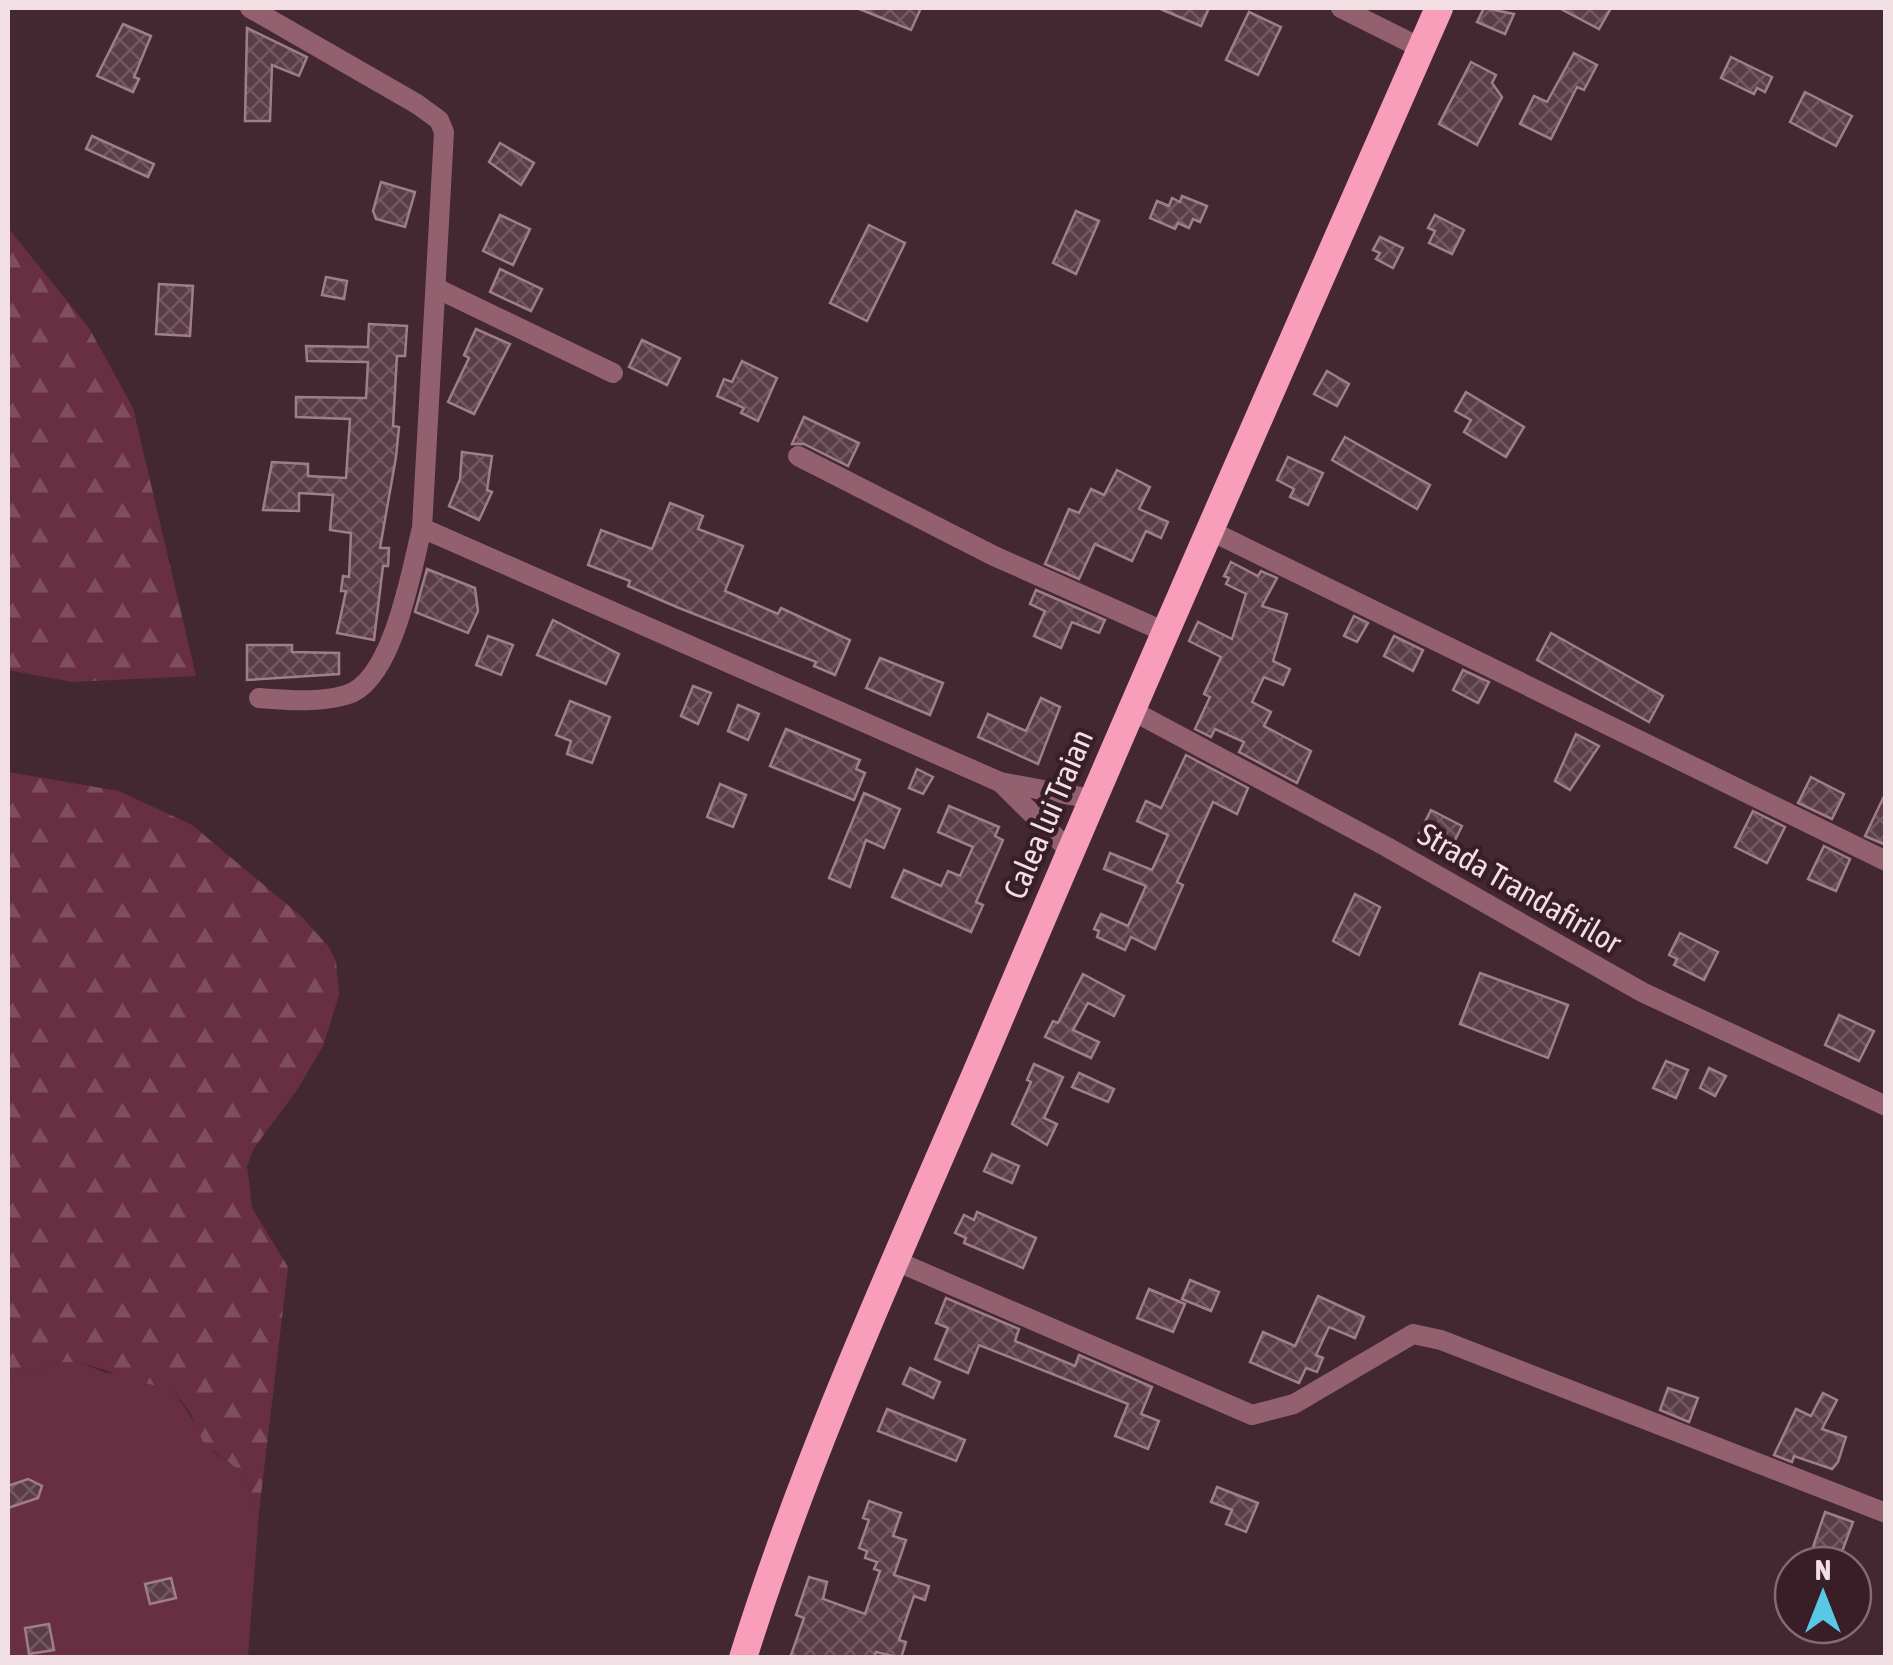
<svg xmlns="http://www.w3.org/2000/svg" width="1893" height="1665" viewBox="0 0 1893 1665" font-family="'Asap Condensed',sans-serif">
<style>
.grass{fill:#682f43}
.forest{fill:url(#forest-firs)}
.building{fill:url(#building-cross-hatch);stroke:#9f7e88;stroke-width:2.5}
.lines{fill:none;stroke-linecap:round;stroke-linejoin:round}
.minor{stroke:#936070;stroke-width:20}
.trunk{stroke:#f89ebb;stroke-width:28}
.labels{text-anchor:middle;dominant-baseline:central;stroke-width:9;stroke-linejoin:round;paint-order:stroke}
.street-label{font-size:32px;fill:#f2dfe4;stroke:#391e27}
</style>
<defs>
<pattern id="forest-firs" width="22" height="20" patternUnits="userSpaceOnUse" patternTransform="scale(2.5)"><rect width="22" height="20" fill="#682f43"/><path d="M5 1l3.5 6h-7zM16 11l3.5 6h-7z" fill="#7e4d5e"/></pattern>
<pattern id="building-cross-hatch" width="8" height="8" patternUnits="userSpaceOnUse" patternTransform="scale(2.5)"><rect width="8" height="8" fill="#5b3d47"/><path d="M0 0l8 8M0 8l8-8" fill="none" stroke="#735961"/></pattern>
</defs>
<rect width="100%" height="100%" fill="#432831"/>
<path class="grass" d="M64 1362 82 1363 106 1373H124L175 1392 212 1451 240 1471 259 1512 248 1657 8 1658V1378Z"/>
<g class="forest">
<path d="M8 228 89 328 133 408 196 676 72 682 8 670Z"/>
<path d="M8 772 119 791 192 825 301 916 328 946 336 961 339 995 323 1046 297 1090 254 1148 247 1166 252 1208 288 1267 259 1512 240 1471 204 1444 190 1412 175 1392 82 1363 64 1362 8 1378Z"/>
</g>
<g class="building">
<path d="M857 8H921L911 30Z"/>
<path d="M1158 8H1209L1201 26Z"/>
<path d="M1484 8 1514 14 1505 34 1477 22Z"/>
<path d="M1559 8H1611L1599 29Z"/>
<path d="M1249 12 1281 27 1258 75 1226 60Z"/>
<path d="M123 24 151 36 134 77 139 79 133 92 97 76Z"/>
<path d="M247 28 307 57 299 76 272 65 270 121H245Z"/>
<path d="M1574 53 1597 65 1584 90 1577 87 1551 139 1520 124 1534 96 1547 102Z"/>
<path d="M1731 57 1772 77 1765 92 1757 88 1754 94 1721 78Z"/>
<path d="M1471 62 1496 75 1492 83 1502 97 1477 145 1439 124Z"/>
<path d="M1805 92 1852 116 1836 146 1790 122Z"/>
<path d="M92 136 154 164 148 177 86 149Z"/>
<path d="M500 143 534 163 521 185 489 162Z"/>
<path d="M381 182 415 192 405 227 376 219 373 211Z"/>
<path d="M1182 196 1207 206 1200 222 1193 219 1189 228 1178 223 1175 229 1150 218 1157 201 1169 206 1172 198 1180 202Z"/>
<path d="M1076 211 1099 221 1076 274 1053 263Z"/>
<path d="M500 215 530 229 513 265 483 251Z"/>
<path d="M1435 215 1464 230 1452 254 1429 243 1435 231 1428 228Z"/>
<path d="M869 225 905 243 867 321 830 303Z"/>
<path d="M1380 237 1403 248 1393 268 1376 259 1380 253 1373 250Z"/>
<path d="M500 269 542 289 531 311 490 292Z"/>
<path d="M326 277 347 281 344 299 322 295Z"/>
<path d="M159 284 193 286 190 336 156 334Z"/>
<path d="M369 324 407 326 405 356H397L393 426 399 427 396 457 380 548H389L388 566H383L374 640 337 633 346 591H341L343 576 349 577 351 533 330 530 333 495 299 493V511L263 510 272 462 308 464V476L346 478 350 419 296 417V397L366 398 368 362 307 361 306 346 368 347Z"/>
<path d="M476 329 510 344 474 414 448 402 469 358 464 355Z"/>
<path d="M642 340 680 358 667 385 629 367Z"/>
<path d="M742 361 777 378 758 421 741 413 744 408 717 396 724 379 732 382Z"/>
<path d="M1327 371 1349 384 1337 406 1314 394Z"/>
<path d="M1466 392 1524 427 1506 457 1464 432 1471 420 1455 411Z"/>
<path d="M804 417 859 443 848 466 804 444H792Z"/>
<path d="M1345 437 1430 485 1417 509 1332 460Z"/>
<path d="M462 452 492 456 487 490 492 492 479 520 449 506 460 479Z"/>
<path d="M1288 457 1323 473 1308 505 1290 497 1294 489 1277 480Z"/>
<path d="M1117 470 1150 487 1139 509 1168 522 1161 538 1146 531 1132 561 1095 544 1079 579 1045 564 1069 509 1079 513 1091 489 1104 495Z"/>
<path d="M670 503 703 516 698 529 743 546 725 591 778 614 781 608 850 640 835 675 814 666 816 662 679 608 628 586 630 581 588 565 601 530 652 549Z"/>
<path d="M1231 562 1258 576 1261 571 1277 578 1262 606 1287 614 1273 661 1290 669 1283 685 1264 677 1252 702 1271 712 1264 726 1311 751 1297 783 1239 752 1244 742 1215 729 1211 737 1195 729 1210 697 1204 694 1221 657 1189 641 1198 622 1232 639 1246 594 1226 584 1229 578 1224 576Z"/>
<path d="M427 569 475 588 478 611 468 633 415 612Z"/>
<path d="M1036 590 1105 620 1099 633 1072 622 1061 648 1034 636 1045 611 1030 604Z"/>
<path d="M1354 616 1368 623 1357 642 1344 636Z"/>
<path d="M553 620 619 654 606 684 537 655Z"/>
<path d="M1551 633 1663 696 1649 722 1537 660Z"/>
<path d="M488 636 513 645 501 675 476 665Z"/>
<path d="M1394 636 1423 650 1413 671 1384 656Z"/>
<path d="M247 645H292V652L339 653V674L247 680Z"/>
<path d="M880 658 943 683 930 715 866 688Z"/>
<path d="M1463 670 1489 682 1478 703 1453 690Z"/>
<path d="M693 686 711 693 698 724 681 716Z"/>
<path d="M1041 698 1060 707 1038 764 978 737 988 714 1026 731Z"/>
<path d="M570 701 610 717 592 763 567 754 571 741 556 735Z"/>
<path d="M738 705 759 714 748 740 728 731Z"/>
<path d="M786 729 860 760 856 769 865 773 854 800 770 766Z"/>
<path d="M1576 734 1599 746 1570 790 1555 781Z"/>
<path d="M1186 755 1248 788 1237 814 1213 802 1177 882 1183 885 1155 949 1131 937 1125 950 1097 937 1099 931 1094 929 1101 914 1128 926 1146 886 1104 869 1110 853 1152 870 1168 835 1137 821 1146 801 1161 808Z"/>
<path d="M917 769 933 777 923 794 909 788Z"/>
<path d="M1811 777 1844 794 1832 819 1798 803Z"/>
<path d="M720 784 746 795 733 827 707 817Z"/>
<path d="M1886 792V845L1865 836Z"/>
<path d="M864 793 900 809 884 848 866 840 850 887 829 878Z"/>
<path d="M949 806 999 827 995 836 1003 840 976 902 983 905 971 932 892 897 904 870 941 886 948 871 960 876 973 847 938 832Z"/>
<path d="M1431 810 1462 826 1447 856 1416 840Z"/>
<path d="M1753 811 1785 827 1767 863 1735 847Z"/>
<path d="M1824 846 1850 859 1836 891 1808 879Z"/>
<path d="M1355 894 1380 907 1359 955 1333 941Z"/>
<path d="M1680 933 1718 952 1704 980 1674 965 1677 959 1669 955Z"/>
<path d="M1480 973 1568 1005 1548 1058 1460 1024Z"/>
<path d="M1083 974 1124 996 1114 1016 1088 1003 1073 1030 1099 1042 1091 1058 1045 1037 1053 1021 1058 1023Z"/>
<path d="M1839 1015 1874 1031 1859 1061 1825 1045Z"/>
<path d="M1666 1061 1688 1070 1676 1098 1653 1088Z"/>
<path d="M1034 1064 1063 1077 1044 1118 1057 1124 1047 1145 1012 1124 1031 1082 1027 1080Z"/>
<path d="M1709 1068 1726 1076 1715 1096 1700 1088Z"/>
<path d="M1079 1073 1114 1089 1108 1102 1072 1087Z"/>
<path d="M992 1154 1019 1166 1012 1183 984 1171Z"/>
<path d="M977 1212 1036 1238 1023 1268 964 1243 966 1238 955 1233 964 1215 974 1220Z"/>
<path d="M1190 1280 1219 1292 1211 1311 1182 1299Z"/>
<path d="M1149 1289 1185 1304 1173 1332 1137 1318Z"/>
<path d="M1318 1296 1364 1317 1355 1338 1329 1327 1316 1355 1323 1358 1317 1372 1306 1368 1299 1383 1250 1362 1263 1332 1295 1346Z"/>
<path d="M946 1298 1019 1329 1015 1341 1075 1366 1079 1355 1152 1387 1141 1414 1159 1421 1148 1449 1115 1436 1128 1404 979 1345 968 1373 935 1359 948 1328 936 1323Z"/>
<path d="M910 1368 940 1382 933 1398 903 1384Z"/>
<path d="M1668 1388 1698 1398 1689 1422 1660 1410Z"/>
<path d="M1823 1393 1837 1400 1822 1429 1846 1437 1838 1462 1832 1469 1794 1456 1792 1462 1774 1455 1796 1409 1811 1416Z"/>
<path d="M887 1409 965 1440 956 1461 878 1431Z"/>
<path d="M28 1479 42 1486 38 1498 8 1508V1486Z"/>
<path d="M1217 1487 1258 1503 1246 1532 1226 1524 1232 1510 1211 1502Z"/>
<path d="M869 1501 901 1513 893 1536 906 1540 894 1575 929 1586 925 1600 914 1596 899 1640 906 1642 901 1658 876 1652 874 1658H790L804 1618 796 1615 809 1577 827 1582 823 1599 865 1614 880 1571 874 1569 877 1562 865 1558 867 1551 859 1548 869 1520 863 1518Z"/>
<path d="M1825 1512 1853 1522 1840 1557 1813 1547Z"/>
<path d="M171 1578 176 1598 150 1604 145 1584Z"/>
<path d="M49 1624 54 1650 29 1654 25 1628Z"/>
</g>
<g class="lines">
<g class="minor">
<path d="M250 8 417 104 439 120 444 132 422 528 1000 782 1092 799"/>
<path d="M1341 8 1421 48"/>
<path d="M436 288 613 373"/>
<path d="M798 456 994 556 1165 632"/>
<path d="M1209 530 1886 861"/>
<path d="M259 698C287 700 318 703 346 695 393 682 411 571 422 528"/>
<path d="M1131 710 1387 847 1642 992 1886 1106"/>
<path d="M1000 782 1070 851"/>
<path d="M896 1261 1252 1415 1294 1404 1413 1334 1441 1340 1886 1513"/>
</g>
<path class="trunk" d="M743 1658C808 1449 901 1249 987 1048 1134 700 1287 354 1439 8"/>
</g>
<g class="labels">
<g class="street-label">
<text transform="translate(1048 814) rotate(-67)">Calea lui Traian</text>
<text transform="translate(1520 888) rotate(30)">Strada Trandafirilor</text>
</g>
</g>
<rect width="1893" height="1665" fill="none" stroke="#f2dfe4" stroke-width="20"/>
<g transform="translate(1823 1595)"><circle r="48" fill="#391e27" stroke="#836b73" stroke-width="2.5"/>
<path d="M0-8L18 38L0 25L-18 38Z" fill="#59c8e5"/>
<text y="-15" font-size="28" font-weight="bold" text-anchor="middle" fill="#f2dfe4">N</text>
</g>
</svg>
